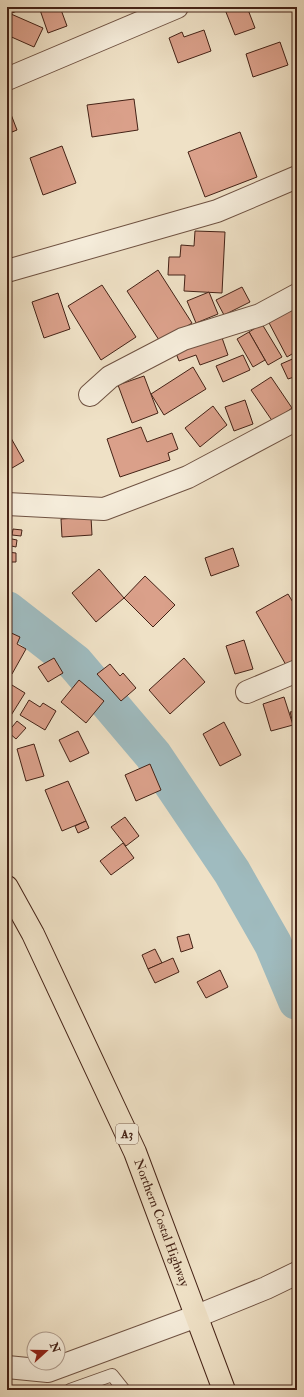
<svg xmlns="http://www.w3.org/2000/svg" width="304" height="1397" viewBox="0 0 304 1397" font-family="'IM FELL Double Pica',serif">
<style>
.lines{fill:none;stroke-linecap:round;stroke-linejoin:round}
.river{stroke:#9fbbbf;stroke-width:38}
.building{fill:#daa08a;stroke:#442216}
.service-casing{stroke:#6f5242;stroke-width:14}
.minor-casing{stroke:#6f5242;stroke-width:24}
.primary-casing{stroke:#442216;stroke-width:24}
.service{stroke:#f5ecda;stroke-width:12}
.minor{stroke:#f5ecda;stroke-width:22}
.primary{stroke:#efe1c6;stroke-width:22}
.labels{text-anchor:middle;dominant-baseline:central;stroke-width:3.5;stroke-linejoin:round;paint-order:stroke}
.shield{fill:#f5ecda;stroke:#795f51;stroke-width:1}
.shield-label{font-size:12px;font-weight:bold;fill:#442216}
.street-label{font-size:13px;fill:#442216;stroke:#f5ecda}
</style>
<rect width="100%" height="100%" fill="#efe1c6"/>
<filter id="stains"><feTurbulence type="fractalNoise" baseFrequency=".005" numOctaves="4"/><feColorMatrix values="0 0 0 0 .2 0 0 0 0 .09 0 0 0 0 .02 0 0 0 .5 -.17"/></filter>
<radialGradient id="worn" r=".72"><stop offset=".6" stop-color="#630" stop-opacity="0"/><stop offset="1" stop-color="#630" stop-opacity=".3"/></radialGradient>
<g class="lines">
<path class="river" d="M7 610 75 663 153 755 232 872 273 944 297 1001"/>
</g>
<g class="building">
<path d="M7 7H27L7 15Z"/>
<path d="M39 7H60L67 26 48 33Z"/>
<path d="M224 7H247L255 28 235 35Z"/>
<path d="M11 14 43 28 34 47 7 35V23Z"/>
<path d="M204 30 211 51 178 63 169 38 182 32 184 37Z"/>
<path d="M280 42 288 65 253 77 246 54Z"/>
<path d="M134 99 138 130 92 137 87 105Z"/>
<path d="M7 104 17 130 7 134Z"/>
<path d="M240 132 257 177 205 197 188 152Z"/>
<path d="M62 146 76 183 43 195 30 158Z"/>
<path d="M195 231 225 232 222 293 184 291 185 275H168L169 257H180L181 245 194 246Z"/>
<path d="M158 270 192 323 161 343 127 291Z"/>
<path d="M102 285 136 337 101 360 68 306Z"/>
<path d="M242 287 250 302 224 315 216 300Z"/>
<path d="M209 292 218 314 196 323 187 301Z"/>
<path d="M58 293 70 329 44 338 32 302Z"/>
<path d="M297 303V351L287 357 267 319Z"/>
<path d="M262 324 282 357 268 365 249 332Z"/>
<path d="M220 332 228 355 200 365 196 355 179 361 174 348Z"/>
<path d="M249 332 265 360 253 367 237 339Z"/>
<path d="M243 355 250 370 223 382 216 366Z"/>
<path d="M297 357V376L288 379 281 364Z"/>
<path d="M193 367 206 389 164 415 151 394Z"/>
<path d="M144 376 158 413 132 423 118 385Z"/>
<path d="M271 377 292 408 273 422 251 390Z"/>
<path d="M245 400 253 424 234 431 225 407Z"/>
<path d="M213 406 227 425 200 447 185 428Z"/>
<path d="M141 427 147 442 172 433 178 449 168 453 170 460 120 477 107 439Z"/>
<path d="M7 431 24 461 7 471Z"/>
<path d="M91 517 92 535 62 537 61 519Z"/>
<path d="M13 529 22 530 21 536 12 535Z"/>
<path d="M7 538 17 540 16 547 7 545Z"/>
<path d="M233 548 239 566 211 576 205 558Z"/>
<path d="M7 552 16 553V562H7Z"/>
<path d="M99 569 124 598 96 622 72 593Z"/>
<path d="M145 576 175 605 153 627 124 598Z"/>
<path d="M288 594 297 609V659L286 665 256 612Z"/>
<path d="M7 631 20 637 17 644 26 649 12 674 7 671Z"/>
<path d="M244 640 253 669 235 674 226 646Z"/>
<path d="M54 658 63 673 48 682 38 667Z"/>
<path d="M184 658 205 682 170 714 149 690Z"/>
<path d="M110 664 120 676 123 673 136 688 121 701 97 674Z"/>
<path d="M79 680 104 701 86 723 61 702Z"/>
<path d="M7 682 25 693 10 717 7 715Z"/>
<path d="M284 697 293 725 271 731 263 704Z"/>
<path d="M29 700 40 707 43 703 56 711 45 730 20 715Z"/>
<path d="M297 711V737L290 712Z"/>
<path d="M17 721 26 728 16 739 8 732Z"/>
<path d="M224 722 241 755 220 766 203 734Z"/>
<path d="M78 731 89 753 70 762 59 740Z"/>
<path d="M34 744 44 776 26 781 17 749Z"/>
<path d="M150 764 161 790 136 801 125 775Z"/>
<path d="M68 781 86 821 62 831 45 790Z"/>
<path d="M125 817 139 836 126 846 111 827Z"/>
<path d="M86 821 89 828 78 833 75 826Z"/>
<path d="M123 843 134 858 111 875 100 861Z"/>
<path d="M189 934 193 948 181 952 177 937Z"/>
<path d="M155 949 162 963 148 969 142 955Z"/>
<path d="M173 958 179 972 155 983 148 969Z"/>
<path d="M220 970 228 987 206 998 197 982Z"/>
</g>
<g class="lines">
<g class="service-casing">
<path id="service" d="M70 1390 112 1375 124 1390"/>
</g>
<g class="minor-casing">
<g id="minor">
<path d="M7 79 177 7"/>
<path d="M7 271 217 211 297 177"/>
<path d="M90 395 110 377 183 339 260 315 297 295"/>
<path d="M7 504 104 509 188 477 297 419"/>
<path d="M247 692 297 671"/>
<path d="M7 1367 48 1371 197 1316 266 1288 297 1273"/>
</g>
</g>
<g class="primary-casing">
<g id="primary">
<path id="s1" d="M7 887 33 934 135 1152 224 1390"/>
</g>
</g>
<use href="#service" class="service"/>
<use href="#minor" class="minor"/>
<use href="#primary" class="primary"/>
</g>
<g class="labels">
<rect class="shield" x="116" y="1124" width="22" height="20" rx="3"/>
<g class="shield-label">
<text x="127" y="1134">A3</text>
</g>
<g class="street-label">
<text stroke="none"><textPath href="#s1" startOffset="370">Northern Costal Highway</textPath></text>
</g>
</g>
<rect width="304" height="1397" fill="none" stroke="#efe1c6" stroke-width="24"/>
<rect x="8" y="8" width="288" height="1381" fill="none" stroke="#442216" stroke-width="2"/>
<rect x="12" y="12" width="280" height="1373" fill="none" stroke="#442216"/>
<g transform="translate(46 1351) rotate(69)"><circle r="19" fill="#f5ecda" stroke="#ae9b8c"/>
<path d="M0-3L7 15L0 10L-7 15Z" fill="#8f2418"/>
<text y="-6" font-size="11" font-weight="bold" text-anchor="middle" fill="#442216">N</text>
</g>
<rect width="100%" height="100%" filter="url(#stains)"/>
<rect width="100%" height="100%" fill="url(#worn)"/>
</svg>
